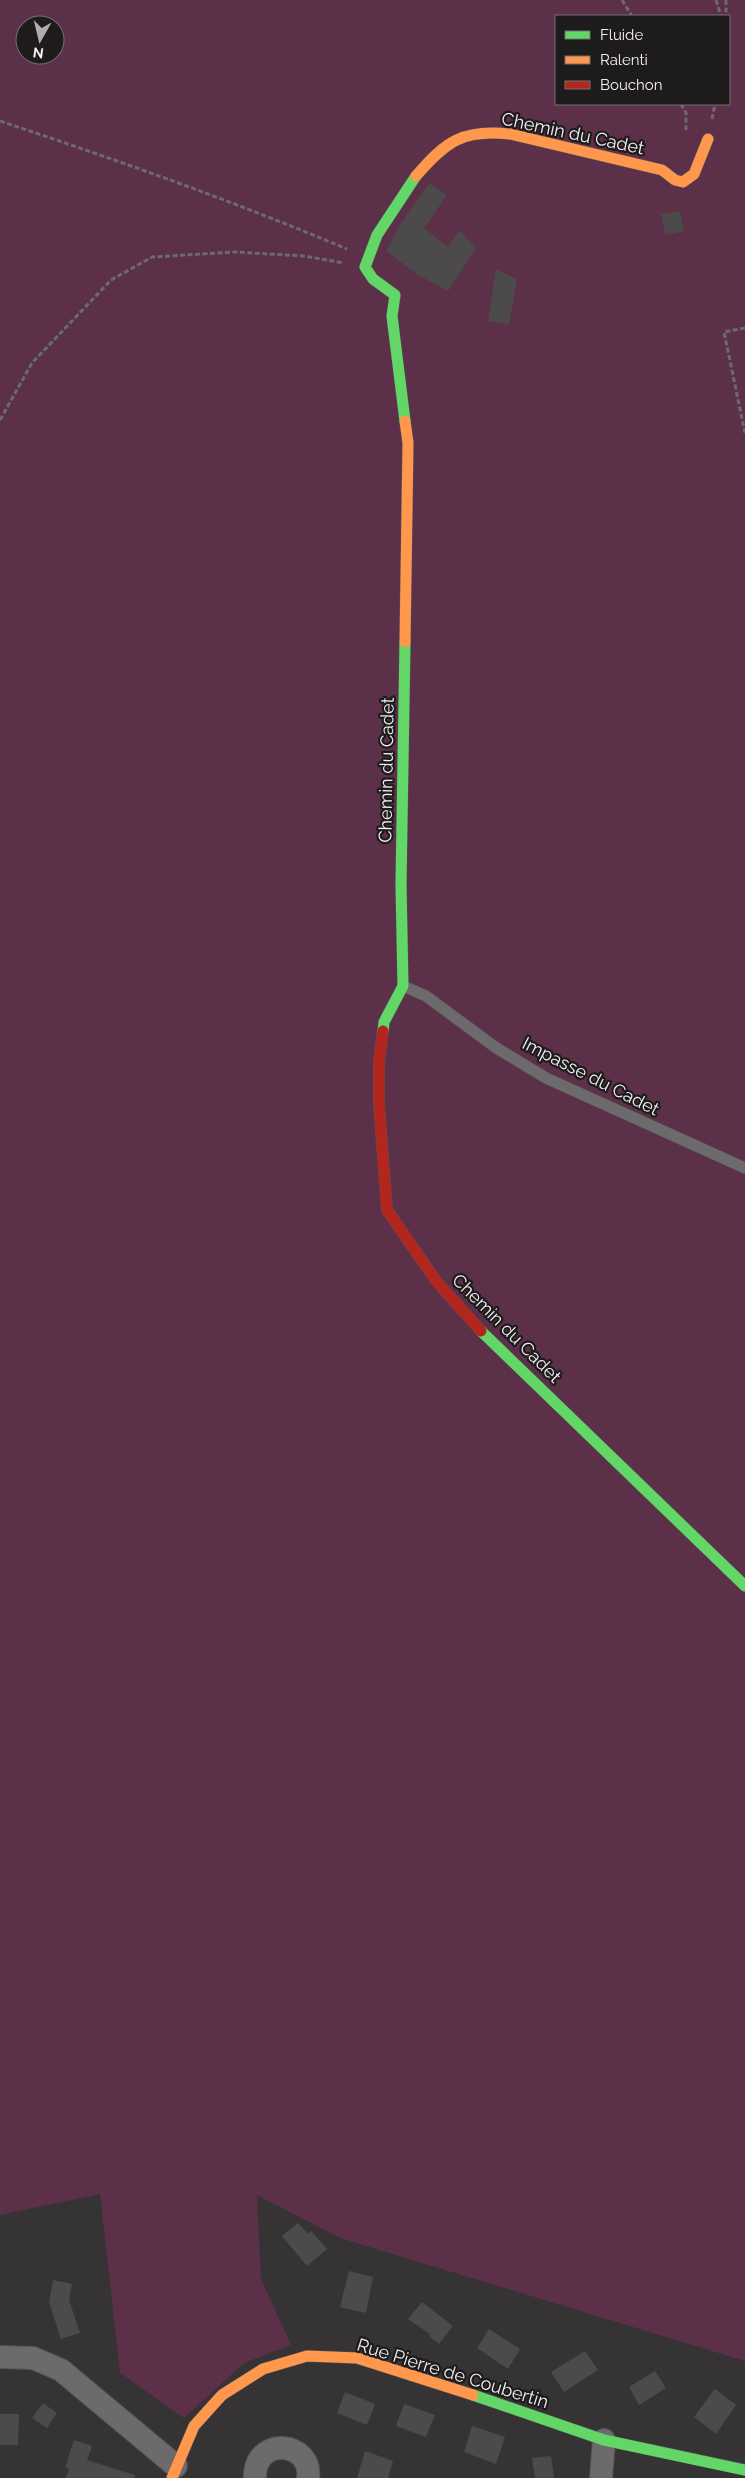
<svg xmlns="http://www.w3.org/2000/svg" width="745" height="2478" viewBox="0 0 745 2478" font-family="Raleway,sans-serif">
<style>
.green{fill:#5c3048;fill-rule:evenodd}
.building{fill:#4c4a4b}
.lines{fill:none;stroke-linecap:round;stroke-linejoin:round}
.lane-casing{stroke:#555253;stroke-width:12}
.street-casing{stroke:#555253;stroke-width:24}
.fast-casing{stroke:#555253;stroke-width:12}
.slow-casing{stroke:#555253;stroke-width:12}
.jam-casing{stroke:#555253;stroke-width:12}
.path{stroke:#6c6a6b;stroke-width:3;stroke-dasharray:5 2.5;stroke-linecap:butt}
.lane{stroke:#6d6a6c;stroke-width:11}
.street{stroke:#6d6a6c;stroke-width:22}
.fast{stroke:#63d668;stroke-width:11}
.slow{stroke:#ff974d;stroke-width:11}
.jam{stroke:#b3261e;stroke-width:11}
.labels{text-anchor:middle;dominant-baseline:central;stroke-width:4.5;stroke-linejoin:round;paint-order:stroke}
.street-label{font-size:18px;fill:#f3eff1;stroke:#1d1b1c}
</style>
<rect width="100%" height="100%" fill="#363335"/>
<path class="green" d="M0 0H745V2361L340 2238 257 2195 261 2279 291 2345 244 2363 184 2418 120 2373 100 2194 0 2215ZM556 16H729V104H556ZM25 25H55V55H25Z"/>
<g class="building">
<path d="M430 183 447 195 424 228 448 247 459 230 476 248 448 291 418 275 386 251 401 223Z"/>
<path d="M680 211 684 231 665 235 661 214Z"/>
<path d="M496 269 517 279 509 325 488 321Z"/>
<path d="M298 2223 308 2234 311 2231 327 2249 307 2266 282 2236Z"/>
<path d="M349 2271 373 2277 366 2313 340 2307Z"/>
<path d="M53 2280 72 2284 69 2300 80 2333 61 2339 49 2302Z"/>
<path d="M422 2302 453 2326 439 2344 429 2336 430 2334 408 2319Z"/>
<path d="M489 2329 520 2349 508 2369 477 2348Z"/>
<path d="M585 2351 598 2370 564 2392 551 2372Z"/>
<path d="M655 2371 666 2388 639 2405 629 2387Z"/>
<path d="M715 2389 736 2405 716 2434 694 2417Z"/>
<path d="M345 2392 375 2404 367 2425 337 2413Z"/>
<path d="M43 2403 57 2413 47 2428 32 2418Z"/>
<path d="M404 2404 435 2415 426 2437 396 2426Z"/>
<path d="M0 2414H19L18 2445H0Z"/>
<path d="M472 2426 505 2437 496 2464 464 2452Z"/>
<path d="M74 2440 92 2446 87 2460 135 2475V2478H66L69 2468H65Z"/>
<path d="M365 2451 393 2461 388 2478H357Z"/>
<path d="M551 2456 554 2478H535L532 2458Z"/>
</g>
<g class="lines">
<g class="lane-casing">
<path id="lane" d="M403 986 426 996 495 1047 546 1078 745 1168"/>
</g>
<g class="street-casing">
<g id="street">
<path d="M0 2357 33 2358 61 2370 176 2466"/>
<path d="M255 2478C254 2435 313 2441 308 2478"/>
<path d="M601 2478 604 2440"/>
</g>
</g>
<g class="fast-casing">
<g id="fast">
<path d="M405 421 392 316 395 295 373 279 365 267 377 235 416 176"/>
<path d="M383 1031 384 1022 403 986 401 884 405 642"/>
<path d="M481 1331 745 1586"/>
<path d="M473 2395 604 2440 745 2470"/>
</g>
</g>
<g class="slow-casing">
<g id="slow">
<path d="M416 176C446 141 463 129 510 134L662 170 675 180 683 182 694 174 708 139"/>
<path d="M405 642 408 443 405 421"/>
<path d="M172 2478 194 2426 222 2395 263 2369 307 2356 357 2358 473 2395"/>
</g>
</g>
<g class="jam-casing">
<path id="jam" d="M383 1031 379 1062V1104L387 1210 437 1282 481 1331"/>
</g>
<g class="path">
<path d="M622 0 632 16"/>
<path d="M716 0 721 16"/>
<path d="M726 0V16"/>
<path d="M681 104 686 113V132"/>
<path d="M712 119 715 104"/>
<path d="M0 121C117 160 233 201 347 249"/>
<path d="M745 328 724 332 745 433"/>
<path d="M0 420 32 363 111 280 152 257 234 252 304 256 344 263"/>
</g>
<use href="#lane" class="lane"/>
<use href="#street" class="street"/>
<use href="#fast" class="fast"/>
<use href="#slow" class="slow"/>
<use href="#jam" class="jam"/>
</g>
<g class="labels">
<g class="street-label">
<text transform="translate(573 133) rotate(12)">Chemin du Cadet</text>
<text transform="translate(386 770) rotate(-89)">Chemin du Cadet</text>
<text transform="translate(591 1076) rotate(27)">Impasse du Cadet</text>
<text transform="translate(507 1328) rotate(45)">Chemin du Cadet</text>
<text transform="translate(453 2373) rotate(17)">Rue Pierre de Coubertin</text>
</g>
</g>
<rect x="555" y="15" width="175" height="90" fill="#1d1b1c" stroke="#737071"/>
<rect x="565" y="31" width="25" height="8" fill="#63d668" stroke="#737071"/>
<text x="600" y="40" font-size="15" fill="#f3eff1">Fluide</text>
<rect x="565" y="56" width="25" height="8" fill="#ff974d" stroke="#737071"/>
<text x="600" y="65" font-size="15" fill="#f3eff1">Ralenti</text>
<rect x="565" y="81" width="25" height="8" fill="#b3261e" stroke="#737071"/>
<text x="600" y="90" font-size="15" fill="#f3eff1">Bouchon</text>
<g transform="translate(40 40) rotate(188)"><circle r="24" fill="#1d1b1c" stroke="#737071"/>
<path d="M0-4L9 19L0 12L-9 19Z" fill="#b1adaf"/>
<text y="-8" font-size="14" font-weight="bold" text-anchor="middle" fill="#f3eff1">N</text>
</g>
</svg>
